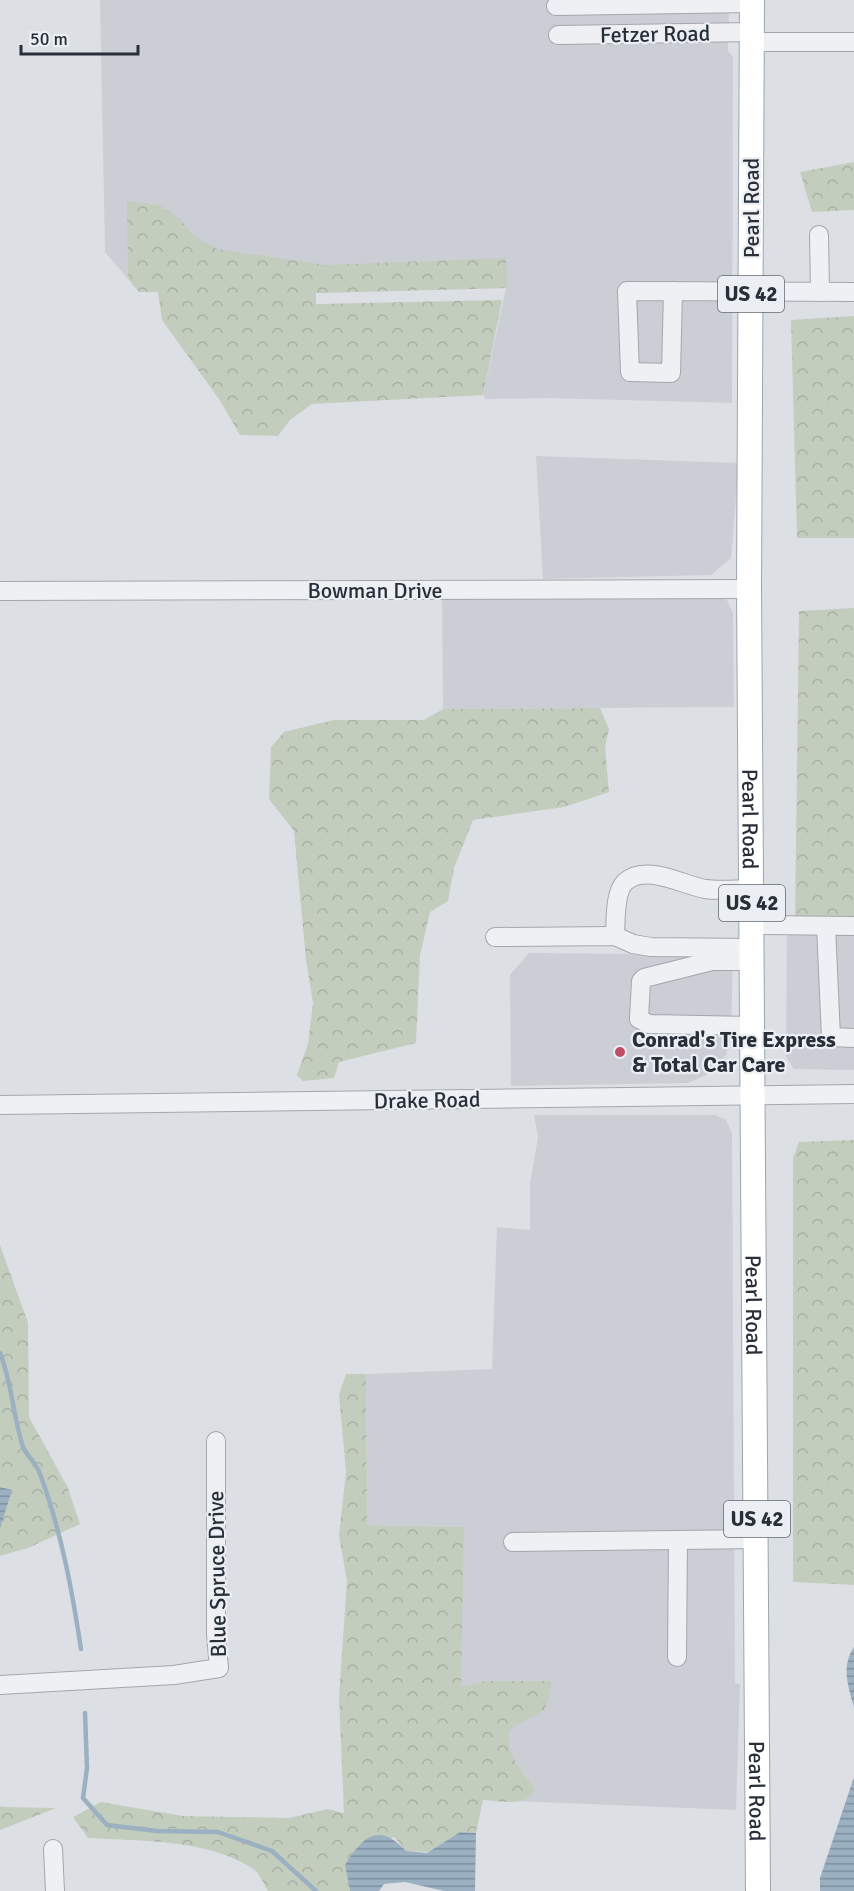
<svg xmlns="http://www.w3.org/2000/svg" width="854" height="1891" viewBox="0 0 854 1891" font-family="Signika,sans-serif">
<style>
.built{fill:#cbcfd5}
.forest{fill:url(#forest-crowns)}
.water{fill:url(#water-rules)}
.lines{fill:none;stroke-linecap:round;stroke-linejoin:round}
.stream{stroke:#9bb0c1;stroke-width:4.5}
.minor-casing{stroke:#a2a7ae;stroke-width:20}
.major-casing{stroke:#9da5af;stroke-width:26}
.minor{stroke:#eef0f3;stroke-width:18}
.major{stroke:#fff;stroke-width:24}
.poi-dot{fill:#bd4e65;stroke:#ebeff3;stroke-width:2}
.labels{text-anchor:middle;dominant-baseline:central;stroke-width:4.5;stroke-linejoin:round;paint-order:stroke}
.shield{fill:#ebeff3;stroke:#626971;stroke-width:1.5}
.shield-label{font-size:21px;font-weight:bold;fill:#282f39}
.street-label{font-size:22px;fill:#282f39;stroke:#ebeff3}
.poi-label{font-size:22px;font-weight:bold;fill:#282f39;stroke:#ebeff3;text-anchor:start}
</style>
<defs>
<pattern id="forest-crowns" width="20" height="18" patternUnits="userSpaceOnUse" patternTransform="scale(1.5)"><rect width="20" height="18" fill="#c3cdbe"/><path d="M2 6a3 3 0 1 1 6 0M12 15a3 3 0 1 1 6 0" fill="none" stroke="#a8b0a4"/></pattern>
<pattern id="water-rules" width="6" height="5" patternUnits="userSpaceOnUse" patternTransform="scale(1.5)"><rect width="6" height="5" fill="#9bb0c1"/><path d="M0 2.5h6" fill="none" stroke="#7e909e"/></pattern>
</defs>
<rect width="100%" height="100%" fill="#dce0e5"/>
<g class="built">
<path d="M100 0H729L728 51 733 57 732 403 550 398 485 399 483 395 506 288 316 293 139 292 105 252Z"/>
<path d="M536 456 739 463 731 558 711 575 543 579Z"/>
<path d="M707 594 727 600 733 613 734 707 443 709 442 596Z"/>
<path d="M854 919V1070L794 1069 786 1057 787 920Z"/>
<path d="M529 953 733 955 731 1037 726 1055 711 1073 688 1083 511 1086 510 975Z"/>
<path d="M534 1115H715L726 1120 732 1133 735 1683 740 1684 736 1810 443 1798 463 1527 367 1525 366 1374 492 1369 497 1227 530 1230V1184L538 1137Z"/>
</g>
<g class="forest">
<path d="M854 162V210L812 212 800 172Z"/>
<path d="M127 201 159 205 178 217 195 237 218 249 326 265 506 258 507 288 316 293V304L502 300 483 395 312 404 290 420 278 436 240 435 219 399 162 320 158 292H139L128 278Z"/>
<path d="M854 316V538H797L791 320Z"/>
<path d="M854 608V919L795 920 799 611Z"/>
<path d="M600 708 609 729 605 747 609 792 564 807 473 820 454 868 448 901 430 912 420 955 416 1043 339 1062 334 1078 303 1081 297 1075 308 1044 313 1003 306 960 294 831 269 799 271 747 284 732 334 720H424L443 709Z"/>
<path d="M854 1140V1585L793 1582V1158L799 1142Z"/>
<path d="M0 1245 28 1323 29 1417 68 1488 80 1524 28 1548 0 1556Z"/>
<path d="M346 1374H366L367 1525 464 1527 461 1687 486 1681H551C548 1722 538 1709 510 1730 504 1753 522 1771 535 1789 526 1808 501 1801 483 1800L476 1833 460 1832 429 1852 406 1851 394 1837 345 1865 350 1891H268C264 1884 259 1872 252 1868 206 1839 141 1841 88 1838L73 1817 101 1802 183 1816 289 1818 328 1809 344 1813 339 1697 347 1581 339 1535 346 1472 339 1395Z"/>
<path d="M0 1806 4 1807 56 1808 0 1830Z"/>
</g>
<g class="water">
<path d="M0 1487 12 1490 0 1528Z"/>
<path d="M854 1647V1707C848 1686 841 1666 854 1647Z"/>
<path d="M854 1777V1891H820V1878Z"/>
<path d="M460 1832 476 1833 475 1891H444L405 1882 384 1884 379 1891H350L345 1865C363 1836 379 1822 406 1851L427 1853Z"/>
</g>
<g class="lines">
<g class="stream">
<path d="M0 1353C12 1383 13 1416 23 1447 27 1456 37 1464 40 1474 61 1530 72 1590 81 1649"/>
<path d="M85 1713 87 1768 83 1798 107 1825 157 1831 218 1832 272 1851 316 1891"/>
</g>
<g class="minor-casing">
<g id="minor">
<path d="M556 6 752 3"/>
<path d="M558 35 752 32"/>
<path d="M752 42H854"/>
<path d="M819 235 820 292"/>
<path d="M673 291 671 373 630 372 627 291 854 292"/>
<path d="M0 591 749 589"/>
<path d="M752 925 854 926"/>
<path d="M826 926 831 1037 854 1038"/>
<path d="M615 936C616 922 614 893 625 882 645 863 683 885 705 889 720 891 737 889 752 889"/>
<path d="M495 937 615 936 633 944 651 947 752 948"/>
<path d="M753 961H712L644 978 641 981 639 1019 649 1024 753 1026"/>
<path d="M0 1105 854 1094"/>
<path d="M513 1542 758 1539"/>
<path d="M677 1657 678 1540"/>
<path d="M0 1685 174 1675 219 1668 216 1634V1441"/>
<path d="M53 1849 55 1891"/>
</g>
</g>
<g class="major-casing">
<g id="major">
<path id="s1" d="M752 0 749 589 758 1891"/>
</g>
</g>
<use href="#minor" class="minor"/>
<use href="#major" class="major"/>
</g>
<circle class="poi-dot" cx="620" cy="1052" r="6"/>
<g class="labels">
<g class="shield">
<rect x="718" y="276" width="66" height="36" rx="4.5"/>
<rect x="719" y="885" width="66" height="36" rx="4.5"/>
<rect x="724" y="1501" width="66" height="36" rx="4.5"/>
</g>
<g class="shield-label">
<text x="751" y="294">US 42</text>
<text x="752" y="903">US 42</text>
<text x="757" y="1519">US 42</text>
</g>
<g class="street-label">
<text transform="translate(655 34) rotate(-1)">Fetzer Road</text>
<text transform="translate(751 208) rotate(-90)">Pearl Road</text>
<text x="375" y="590">Bowman Drive</text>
<text stroke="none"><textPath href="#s1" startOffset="819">Pearl Road</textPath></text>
<text transform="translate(427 1100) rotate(-1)">Drake Road</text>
<text stroke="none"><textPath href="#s1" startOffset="1305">Pearl Road</textPath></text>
<text transform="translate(217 1574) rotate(-91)">Blue Spruce Drive</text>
<text stroke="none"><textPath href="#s1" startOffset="1791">Pearl Road</textPath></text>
</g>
<g class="poi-label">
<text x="632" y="1039">Conrad's Tire Express<tspan x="632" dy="25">&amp; Total Car Care</tspan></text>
</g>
</g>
<path d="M21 45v9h117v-9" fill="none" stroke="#282f39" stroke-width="3"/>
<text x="30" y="45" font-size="18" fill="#282f39" stroke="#ebeff3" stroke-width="4.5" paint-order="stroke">50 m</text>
</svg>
